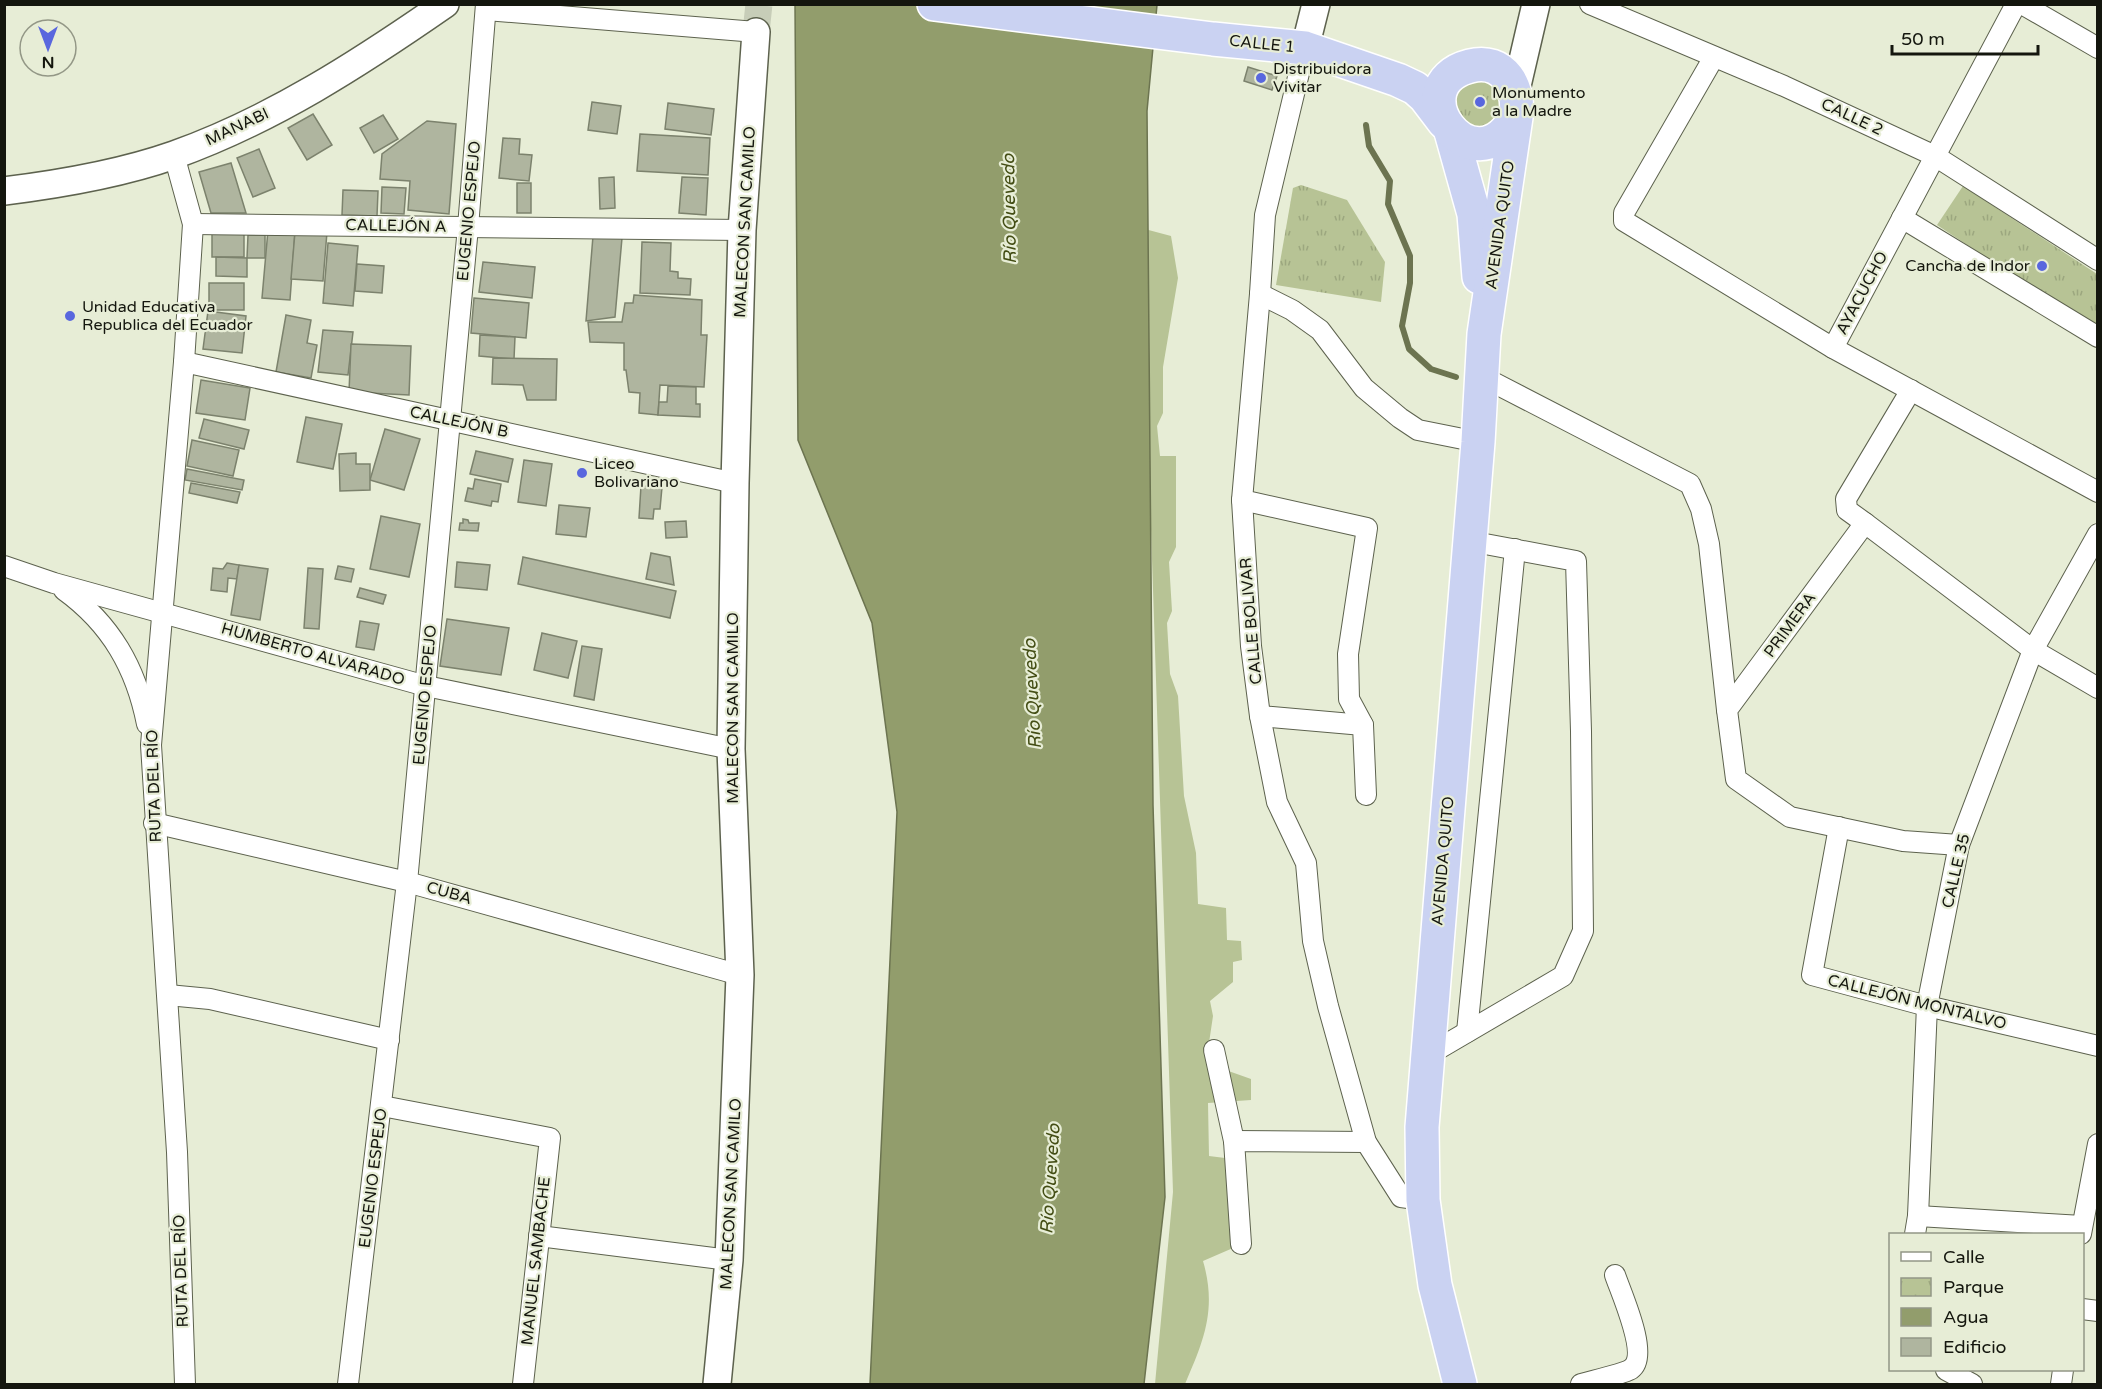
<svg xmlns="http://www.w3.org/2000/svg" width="2102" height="1389" viewBox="0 0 2102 1389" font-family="'Varela Round',sans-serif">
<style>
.grass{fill:#b7c395}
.park{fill:url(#park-tufts)}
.water{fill:#929d6c;stroke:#6c7450;stroke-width:1.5}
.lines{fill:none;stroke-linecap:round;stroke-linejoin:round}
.stream{stroke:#6c7450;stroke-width:6}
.building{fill:#afb59f;stroke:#7c826d;stroke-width:1.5}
.secondary-tunnel{stroke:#c7cdb8;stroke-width:27;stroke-dasharray:27 14;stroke-linecap:butt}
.street-casing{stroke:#5d624e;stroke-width:22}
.secondary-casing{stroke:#5d624e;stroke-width:30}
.highway-casing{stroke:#fff;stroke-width:36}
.street{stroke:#fff;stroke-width:20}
.secondary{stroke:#fff;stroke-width:27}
.highway{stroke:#cad2f2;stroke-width:33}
.poi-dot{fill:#5967de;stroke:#e7edd6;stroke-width:2}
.labels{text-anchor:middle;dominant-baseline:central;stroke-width:4.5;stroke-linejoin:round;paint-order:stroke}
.street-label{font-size:16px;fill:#14160e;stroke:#e7edd6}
.poi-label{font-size:16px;fill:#14160e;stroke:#e7edd6;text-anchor:start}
.water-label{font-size:18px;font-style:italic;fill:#434d14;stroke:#e7edd6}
</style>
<defs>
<pattern id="park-tufts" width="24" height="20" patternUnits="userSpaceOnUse" patternTransform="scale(1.5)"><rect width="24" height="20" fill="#b7c395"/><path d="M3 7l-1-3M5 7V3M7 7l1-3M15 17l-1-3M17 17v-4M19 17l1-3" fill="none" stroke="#9ca77f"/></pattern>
</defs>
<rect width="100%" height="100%" fill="#e7edd6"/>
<path class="grass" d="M1141 228 1171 236 1178 278 1163 367V413L1157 426 1160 456H1176V547L1169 562 1172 611 1167 623 1170 674 1178 696 1184 796 1196 853 1198 904 1226 908 1227 940 1241 941 1242 960 1233 962V982L1210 1001 1213 1016 1206 1063 1251 1079V1100L1208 1103 1209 1156 1233 1159V1248L1203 1261C1217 1309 1204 1340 1185 1384H1155L1173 1192Z"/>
<g class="park">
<path d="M1484 74 1507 101 1489 130 1461 127 1451 92Z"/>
<path d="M1301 185 1347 200 1385 262 1381 302 1276 285 1293 188Z"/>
<path d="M1963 186 2097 274V331L1937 225Z"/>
</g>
<path class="water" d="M795 5H1157L1147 111 1153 805 1165 1197 1144 1384H870L897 812 872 623 798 440Z"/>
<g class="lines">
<path class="stream" d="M1366 125 1369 146 1390 181 1388 204 1410 256V283L1402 326 1409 349 1431 369 1456 377"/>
</g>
<g class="building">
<path d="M1248 67 1277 76 1272 90 1244 81Z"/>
<path d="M592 102 621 106 617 134 588 130Z"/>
<path d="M668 103 714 109 711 135 665 129Z"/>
<path d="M313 114 332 145 307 160 288 128Z"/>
<path d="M383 115 398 139 374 153 360 128Z"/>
<path d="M427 121 456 124 449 214 408 210 410 181 380 179 382 154Z"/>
<path d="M640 134 710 138 708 175 637 171Z"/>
<path d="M503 138 520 139 519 154 532 155 529 181 499 178Z"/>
<path d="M259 149 275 188 253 197 237 158Z"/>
<path d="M231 163 246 213H211L199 172Z"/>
<path d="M614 177 615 208 600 209 599 178Z"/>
<path d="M682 177 708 178 706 215 679 213Z"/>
<rect x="517" y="183" width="14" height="30"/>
<path d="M382 187 406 188 404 214 381 213Z"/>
<path d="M343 190 378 191 377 216 342 215Z"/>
<rect x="212" y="230" width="32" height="27"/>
<path d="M268 230 295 232 290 300 262 298Z"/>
<path d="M295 232H327L323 281 291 279Z"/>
<path d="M248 235H265V258H247Z"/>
<path d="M593 236 622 238 615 317 586 321Z"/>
<path d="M642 242 671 243 670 271 678 272V278L691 279 690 295 640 293Z"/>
<path d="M328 243 358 246 353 306 323 303Z"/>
<path d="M216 257 247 258V277L216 276Z"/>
<path d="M483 262 535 267 532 298 479 292Z"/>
<path d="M357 264 384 266 382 293 355 291Z"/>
<rect x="209" y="283" width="35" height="27"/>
<path d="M634 295 702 300 701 335H707L704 387 660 385 658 415 639 413 640 393 629 392 626 370H624V343L590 342 588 322H622L625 303H633Z"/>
<path d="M474 298 529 303 526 338 471 333Z"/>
<path d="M208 311 246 316 242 353 203 349Z"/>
<path d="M286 315 311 320 307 343 317 345 311 378 276 372Z"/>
<path d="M323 330 353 332 348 375 318 372Z"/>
<path d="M480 335 515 337 514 359 479 356Z"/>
<path d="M351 344 411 346 409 395 349 392Z"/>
<path d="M493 358 557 359 556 400H527L523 385 492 384Z"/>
<path d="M201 380 250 388 245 420 196 413Z"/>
<path d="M668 386 696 387V404H700V417L658 415 659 402H667Z"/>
<path d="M306 417 342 424 333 469 297 462Z"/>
<path d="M204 419 249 430 244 449 199 438Z"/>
<path d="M385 429 420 439 404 490 370 480Z"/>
<path d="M192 440 239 450 233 476 187 466Z"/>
<path d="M476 451 513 459 508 482 470 474Z"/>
<path d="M356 453V464H370V490L340 491 339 454Z"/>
<path d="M524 460 552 464 546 506 518 502Z"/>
<path d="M187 469 244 480 242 490 185 480Z"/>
<path d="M475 479 501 484 498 502 492 501 491 506 465 501 468 488 473 489Z"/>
<path d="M191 483 240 492 237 503 189 493Z"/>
<path d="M641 486 662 487 660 509H654L653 519 639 518Z"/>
<path d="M559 505 590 508 586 537 556 534Z"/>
<path d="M381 516 420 524 409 577 370 569Z"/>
<path d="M463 519 468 520 469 523H479L478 531 459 530 460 523H463Z"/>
<path d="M686 521 687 537 666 538 665 522Z"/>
<path d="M651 553 670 557 674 585 646 579Z"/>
<path d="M523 557 676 591 670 618 518 584Z"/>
<path d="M457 562 490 565 487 590 455 587Z"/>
<path d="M227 563 239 565 237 579 228 578 227 592 211 590 213 568 223 569Z"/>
<path d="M239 565 268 569 260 620 231 615Z"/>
<path d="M338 566 354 569 351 582 335 579Z"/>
<path d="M308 568 323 569 319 629 304 628Z"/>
<path d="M360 588 386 595 383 604 357 597Z"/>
<path d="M447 619 509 628 501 675 440 666Z"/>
<path d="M360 621 379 624 374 650 356 647Z"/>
<path d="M542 633 577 641 568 678 534 670Z"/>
<path d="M582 646 602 649 594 700 574 696Z"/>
</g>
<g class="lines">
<path class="secondary-tunnel" d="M756 32 759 4"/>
<g class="street-casing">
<g id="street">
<path d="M1590 4 1784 86 1935 156 2098 260"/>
<path d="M2016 4 1833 348 2098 492"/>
<path d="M2022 4 2098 48"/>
<path d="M486 10 756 32"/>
<path d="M1305 48 1265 215 1260 294 1242 500 1251 646 1260 716 1277 802 1306 863 1313 941 1328 1006 1366 1142 1401 1197 1423 1200"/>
<path d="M1714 57 1624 213V221L1833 348"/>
<path d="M174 155 193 224 184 362 151 745 177 1152 185 1384"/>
<path d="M1902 218 2098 337"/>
<path d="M193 224 742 230"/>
<path d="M1260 294 1292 310 1320 330 1364 388 1400 418 1418 430 1478 442"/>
<path d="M184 362 735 483"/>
<path d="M1481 376 1690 484 1701 509 1709 544 1727 710"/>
<path d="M1242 500 1367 528 1348 654 1349 699 1363 725"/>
<path d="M1865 523 1847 510 1846 499 1911 390"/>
<path d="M4 566 54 583 426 686 731 749"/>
<path d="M64 590C111 624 136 668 147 724"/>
<path d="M1260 716 1363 725 1366 795"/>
<path d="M154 823 407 882 740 975"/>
<path d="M1839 827 1812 975 1927 1006 2098 1046"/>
<path d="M1959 845 1903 841 1790 817 1736 779 1727 710 1865 523 2033 650 2098 688"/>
<path d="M168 995 210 999 389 1040"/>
<path d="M1467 1032 1515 549"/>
<path d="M1214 1050 1234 1141"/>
<path d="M1428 1055 1563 976 1583 931 1581 731 1576 561 1469 541"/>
<path d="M382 1106 550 1138 523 1384"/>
<path d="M1918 1216 2082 1226"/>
<path d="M1915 1234 1918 1216 1927 1006 1959 845 2033 650 2098 534"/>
<path d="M2081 1234 2098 1144"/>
<path d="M539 1236 729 1260"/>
<path d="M1241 1244 1234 1141 1366 1142"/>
<path d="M2082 1309 2098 1311"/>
<path d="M1946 1370 1972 1384"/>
<path d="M348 1384 407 882 468 227 486 4"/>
<path d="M1581 1384C1591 1381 1624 1374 1631 1369 1650 1356 1621 1293 1615 1275"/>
<path d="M2061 1384 2063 1370"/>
</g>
</g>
<g class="secondary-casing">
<g id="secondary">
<path d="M1305 48 1316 4"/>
<path d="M1516 90 1536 4"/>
<path d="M4 191C61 184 120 174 174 155 272 120 360 63 445 4"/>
<path d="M717 1384 729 1260 740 975 731 749 735 483 742 230 756 32"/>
</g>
</g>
<g class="highway-casing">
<g id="highway">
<path d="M934 4 1213 39 1305 48 1398 80 1415 88 1425 97 1444 122"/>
<path d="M1451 132 1474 214 1479 277"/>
<path d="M1460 1384 1435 1285 1423 1200 1422 1127 1478 442 1484 334 1516 117C1520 88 1504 57 1470 66 1396 85 1472 193 1516 117"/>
</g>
</g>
<use href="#street" class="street"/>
<use href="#secondary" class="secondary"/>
<use href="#highway" class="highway"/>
</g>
<g class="poi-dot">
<circle cx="1261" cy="78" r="6"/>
<circle cx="1480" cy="102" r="6"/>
<circle cx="2042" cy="266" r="6"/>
<circle cx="70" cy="316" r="6"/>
<circle cx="582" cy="473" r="6"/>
</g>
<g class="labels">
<g class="street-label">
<text transform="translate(1262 44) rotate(6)">CALLE 1</text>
<text transform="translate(1852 117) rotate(25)">CALLE 2</text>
<text transform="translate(237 127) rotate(-25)">MANABI</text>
<text transform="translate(469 211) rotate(-85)">EUGENIO ESPEJO</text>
<text transform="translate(745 222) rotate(-87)">MALECON SAN CAMILO</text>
<text transform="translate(1500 225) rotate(-82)">AVENIDA QUITO</text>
<text transform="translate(396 226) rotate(1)">CALLEJÓN A</text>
<text transform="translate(1862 293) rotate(-62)">AYACUCHO</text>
<text transform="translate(459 422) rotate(12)">CALLEJÓN B</text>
<text transform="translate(1251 621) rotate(-95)">CALLE BOLIVAR</text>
<text transform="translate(1790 625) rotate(-54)">PRIMERA</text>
<text transform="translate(313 654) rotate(16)">HUMBERTO ALVARADO</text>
<text transform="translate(425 695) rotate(-85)">EUGENIO ESPEJO</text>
<text transform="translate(733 708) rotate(-90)">MALECON SAN CAMILO</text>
<text transform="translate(154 786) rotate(-92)">RUTA DEL RÍO</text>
<text transform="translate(1443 861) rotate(-85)">AVENIDA QUITO</text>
<text transform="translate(1956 871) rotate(-77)">CALLE 35</text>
<text transform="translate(449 893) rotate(16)">CUBA</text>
<text transform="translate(1917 1002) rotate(14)">CALLEJÓN MONTALVO</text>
<text transform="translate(373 1178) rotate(-83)">EUGENIO ESPEJO</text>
<text transform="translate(731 1194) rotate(-87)">MALECON SAN CAMILO</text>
<text transform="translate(536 1261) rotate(-84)">MANUEL SAMBACHE</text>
<text transform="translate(181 1271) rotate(-92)">RUTA DEL RÍO</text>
</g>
<g class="poi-label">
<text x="1273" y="69">Distribuidora<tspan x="1273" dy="18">Vivitar</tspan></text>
<text x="1492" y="93">Monumento<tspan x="1492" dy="18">a la Madre</tspan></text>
<text x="2030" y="266" text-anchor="end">Cancha de Indor</text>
<text x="82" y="307">Unidad Educativa<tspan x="82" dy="18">Republica del Ecuador</tspan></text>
<text x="594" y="464">Liceo<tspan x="594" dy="18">Bolivariano</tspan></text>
</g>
<g class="water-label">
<text transform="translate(1009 209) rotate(-91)">Río Quevedo</text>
<text transform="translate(1032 694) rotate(-93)">Río Quevedo</text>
<text transform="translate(1050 1179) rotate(-86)">Río Quevedo</text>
</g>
</g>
<rect width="2102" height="1389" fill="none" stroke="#14160e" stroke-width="12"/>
<rect x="1889" y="1233" width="195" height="138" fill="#e7edd6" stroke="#939786" stroke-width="1.5"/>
<rect x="1901" y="1252" width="30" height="9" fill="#ffffff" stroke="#939786" stroke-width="1.5"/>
<text x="1943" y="1263" font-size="18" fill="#14160e">Calle</text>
<rect x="1901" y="1278" width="30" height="18" fill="url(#park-tufts)" stroke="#939786" stroke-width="1.5"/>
<text x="1943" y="1293" font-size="18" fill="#14160e">Parque</text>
<rect x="1901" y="1308" width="30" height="18" fill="#929d6c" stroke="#939786" stroke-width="1.5"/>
<text x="1943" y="1323" font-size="18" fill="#14160e">Agua</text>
<rect x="1901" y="1338" width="30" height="18" fill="#afb59f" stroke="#939786" stroke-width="1.5"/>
<text x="1943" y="1353" font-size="18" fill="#14160e">Edificio</text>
<g transform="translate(48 48) rotate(180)"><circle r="28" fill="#e7edd6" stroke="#939786" stroke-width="1.5"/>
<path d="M0-4.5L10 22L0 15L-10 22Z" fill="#5967de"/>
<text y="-9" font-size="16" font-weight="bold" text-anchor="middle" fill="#14160e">N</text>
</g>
<path d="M1892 45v9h146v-9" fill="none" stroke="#14160e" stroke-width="3"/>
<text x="1901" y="45" font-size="18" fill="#14160e" stroke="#e7edd6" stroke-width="4.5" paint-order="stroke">50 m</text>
</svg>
